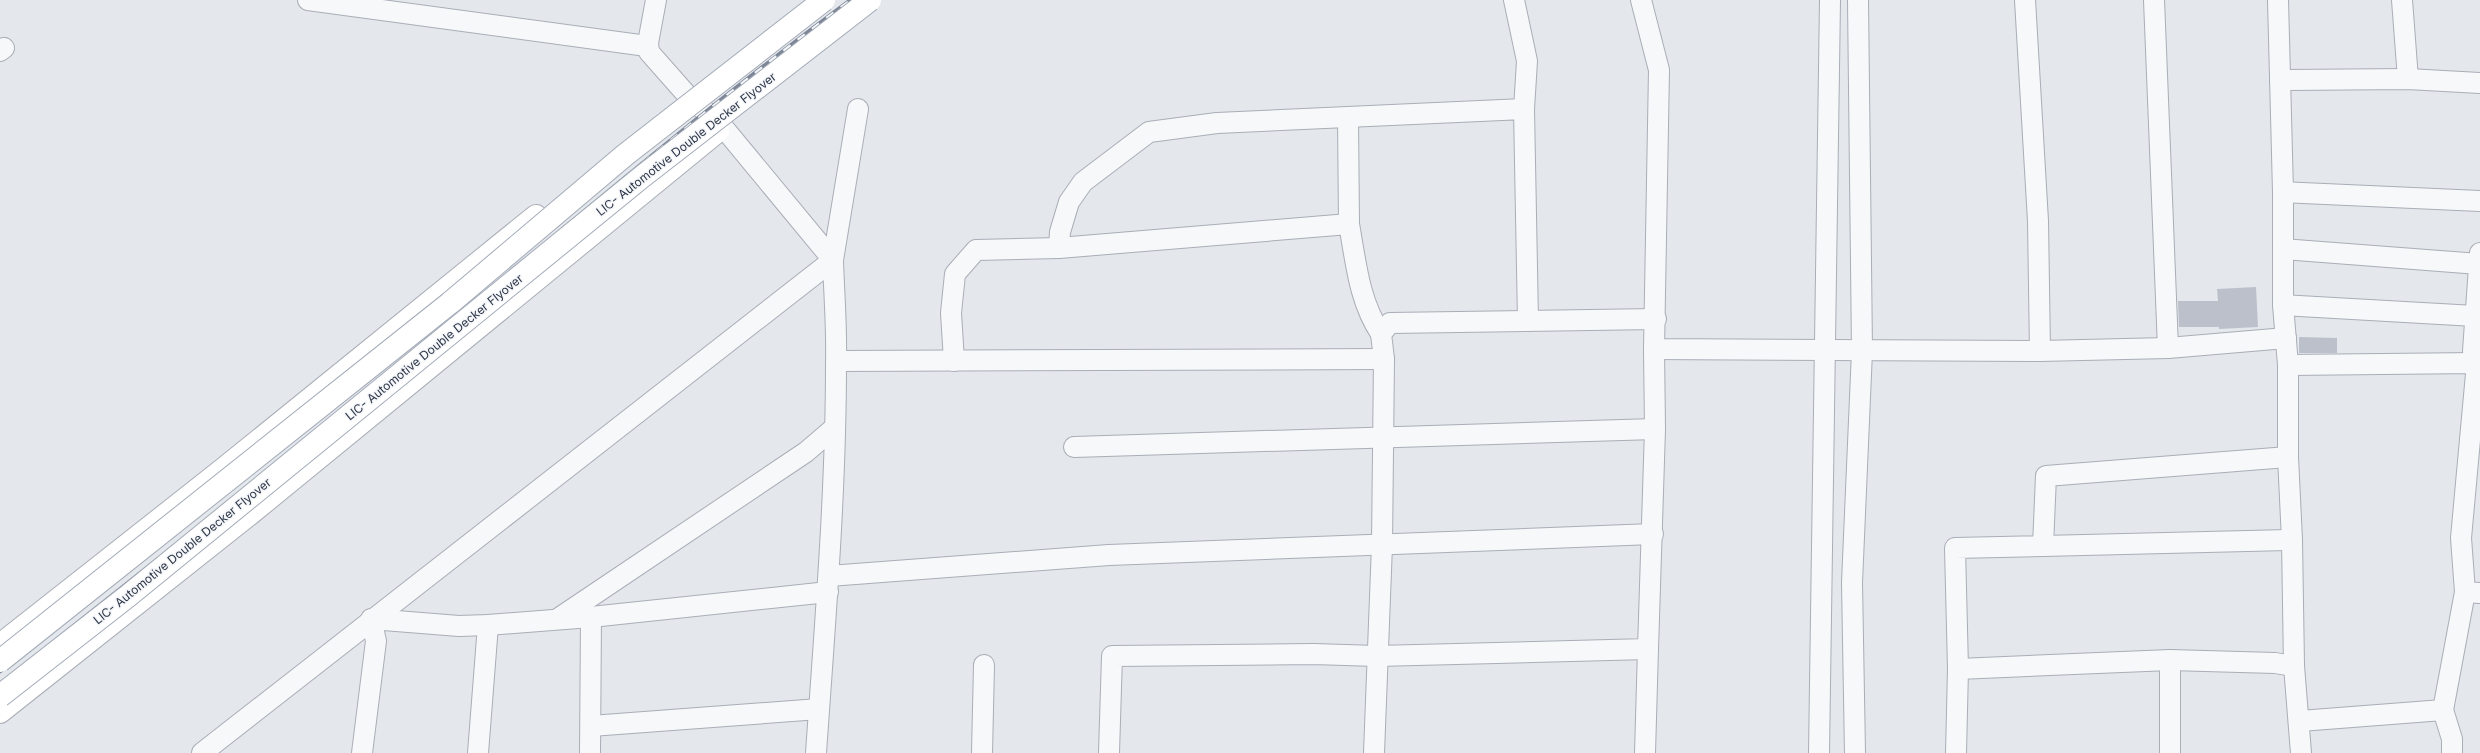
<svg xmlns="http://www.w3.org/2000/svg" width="2480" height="753" font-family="Inter,sans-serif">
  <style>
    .building { fill: #bbc0ca }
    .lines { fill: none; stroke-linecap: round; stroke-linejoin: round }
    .street-casing { stroke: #a9aeb7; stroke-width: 22 }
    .secondary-casing { stroke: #a9aeb7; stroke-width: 24 }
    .street { stroke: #f7f8fa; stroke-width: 20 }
    .secondary { stroke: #fff; stroke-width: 22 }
    .rail-casing { stroke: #7d8696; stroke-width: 4.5 }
    .rail { stroke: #f4f6f9; stroke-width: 3; stroke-dasharray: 9; stroke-linecap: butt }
    .primary-bridge-casing { stroke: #a3abb8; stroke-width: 24; stroke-linecap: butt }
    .primary-bridge { stroke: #fff; stroke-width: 22 }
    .labels { text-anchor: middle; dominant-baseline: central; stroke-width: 3; stroke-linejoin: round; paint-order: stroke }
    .street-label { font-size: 12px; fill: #2b3445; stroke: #f4f6f9 }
  </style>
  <rect width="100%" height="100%" fill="#e4e7ec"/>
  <g class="building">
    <path d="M2256 287 2258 327 2219 329V327H2179L2178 301H2218L2217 289Z"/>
    <path d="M2299 337 2337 338V353H2299Z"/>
  </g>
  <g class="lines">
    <defs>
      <g id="street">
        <path d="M308 0 647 46"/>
        <path d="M656 0 648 43 649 52 687 95 723 127 833 260"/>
        <path d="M1514 0 1527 61 1524 109"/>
        <path d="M1641 0 1659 70 1654 349 2040 351 2168 348 2286 338"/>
        <path d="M2025 0 2038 221 2040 351"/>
        <path d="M2154 0 2168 348"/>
        <path d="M2278 0 2283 192V305L2288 365V457L2292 540 2294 666 2301 753"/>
        <path d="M2402 0 2408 79"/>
        <path d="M0 51 4 48"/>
        <path d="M2280 80 2408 79 2480 83"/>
        <path d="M1348 118 1349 224"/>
        <path d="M2283 192 2480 201"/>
        <path d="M2283 249 2479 264"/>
        <path d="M2480 253 2473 351 2477 363H2480"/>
        <path d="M833 260 858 109"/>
        <path d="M2283 305 2475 316"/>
        <path d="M1381 334C1359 301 1356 263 1349 224L1059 248 1060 232 1069 202 1083 182 1149 132 1217 123 1524 109 1528 321"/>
        <path d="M837 361 1384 359"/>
        <path d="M954 361 951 313 955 274 976 250 1059 248"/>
        <path d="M2288 365 2477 363 2461 538 2465 592 2480 593"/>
        <path d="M1074 447 1655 429"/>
        <path d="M2043 546 2292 540"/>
        <path d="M829 576 1109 555 1653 534"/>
        <path d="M559 618 806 452 834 428"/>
        <path d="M2170 660 2275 663 2294 666"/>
        <path d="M1958 669 2170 660V753"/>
        <path d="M2443 710 2465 592"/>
        <path d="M2300 721 2443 710 2452 739V753"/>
        <path d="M591 726 819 709"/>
        <path d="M202 753 833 260C834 294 837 328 836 363 836 493 825 623 816 753"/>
        <path d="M362 753 376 641 371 619 459 626 488 625 591 617 828 592"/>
        <path d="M478 753 488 625"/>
        <path d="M590 753 591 617"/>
        <path d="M982 753 984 665"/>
        <path d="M1109 753 1112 656 1313 654 1377 656 1648 649 1655 429 1654 349"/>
        <path d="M1374 753 1382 545 1384 359 1381 334 1390 323 1656 319"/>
        <path d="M1645 753 1648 649"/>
        <path d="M1819 753 1830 0"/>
        <path d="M1855 753 1852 583 1862 351 1858 0"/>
        <path d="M1956 753 1958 669 1955 548 2043 546 2046 476 2288 457"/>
      </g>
      <g id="secondary">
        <path d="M0 645 221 471 536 216"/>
        <path d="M0 712 251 513 718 131"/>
      </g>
    </defs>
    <use href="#street" class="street-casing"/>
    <use href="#secondary" class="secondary-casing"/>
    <use href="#street" class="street"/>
    <use href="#secondary" class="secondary"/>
    <defs>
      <g id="rail">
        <path d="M0 671C124 571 250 473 373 372 525 247 674 118 832 0"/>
        <path d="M0 685C127 583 256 483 382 380 537 252 689 120 851 0"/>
      </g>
    </defs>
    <use href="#rail" class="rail-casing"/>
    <use href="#rail" class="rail"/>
    <defs>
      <g id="primary-bridge">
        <path d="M0 661 450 303 625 155 824 0"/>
        <path d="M0 696 128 596 643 176 870 0"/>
      </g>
    </defs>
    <use href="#primary-bridge" class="primary-bridge-casing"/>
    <use href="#primary-bridge" class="primary-bridge"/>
  </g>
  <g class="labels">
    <g class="street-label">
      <text transform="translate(686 144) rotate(-38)">LIC- Automotive Double Decker Flyover</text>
      <text transform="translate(434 347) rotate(-39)">LIC- Automotive Double Decker Flyover</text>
      <text transform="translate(182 551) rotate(-39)">LIC- Automotive Double Decker Flyover</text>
    </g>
  </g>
</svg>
